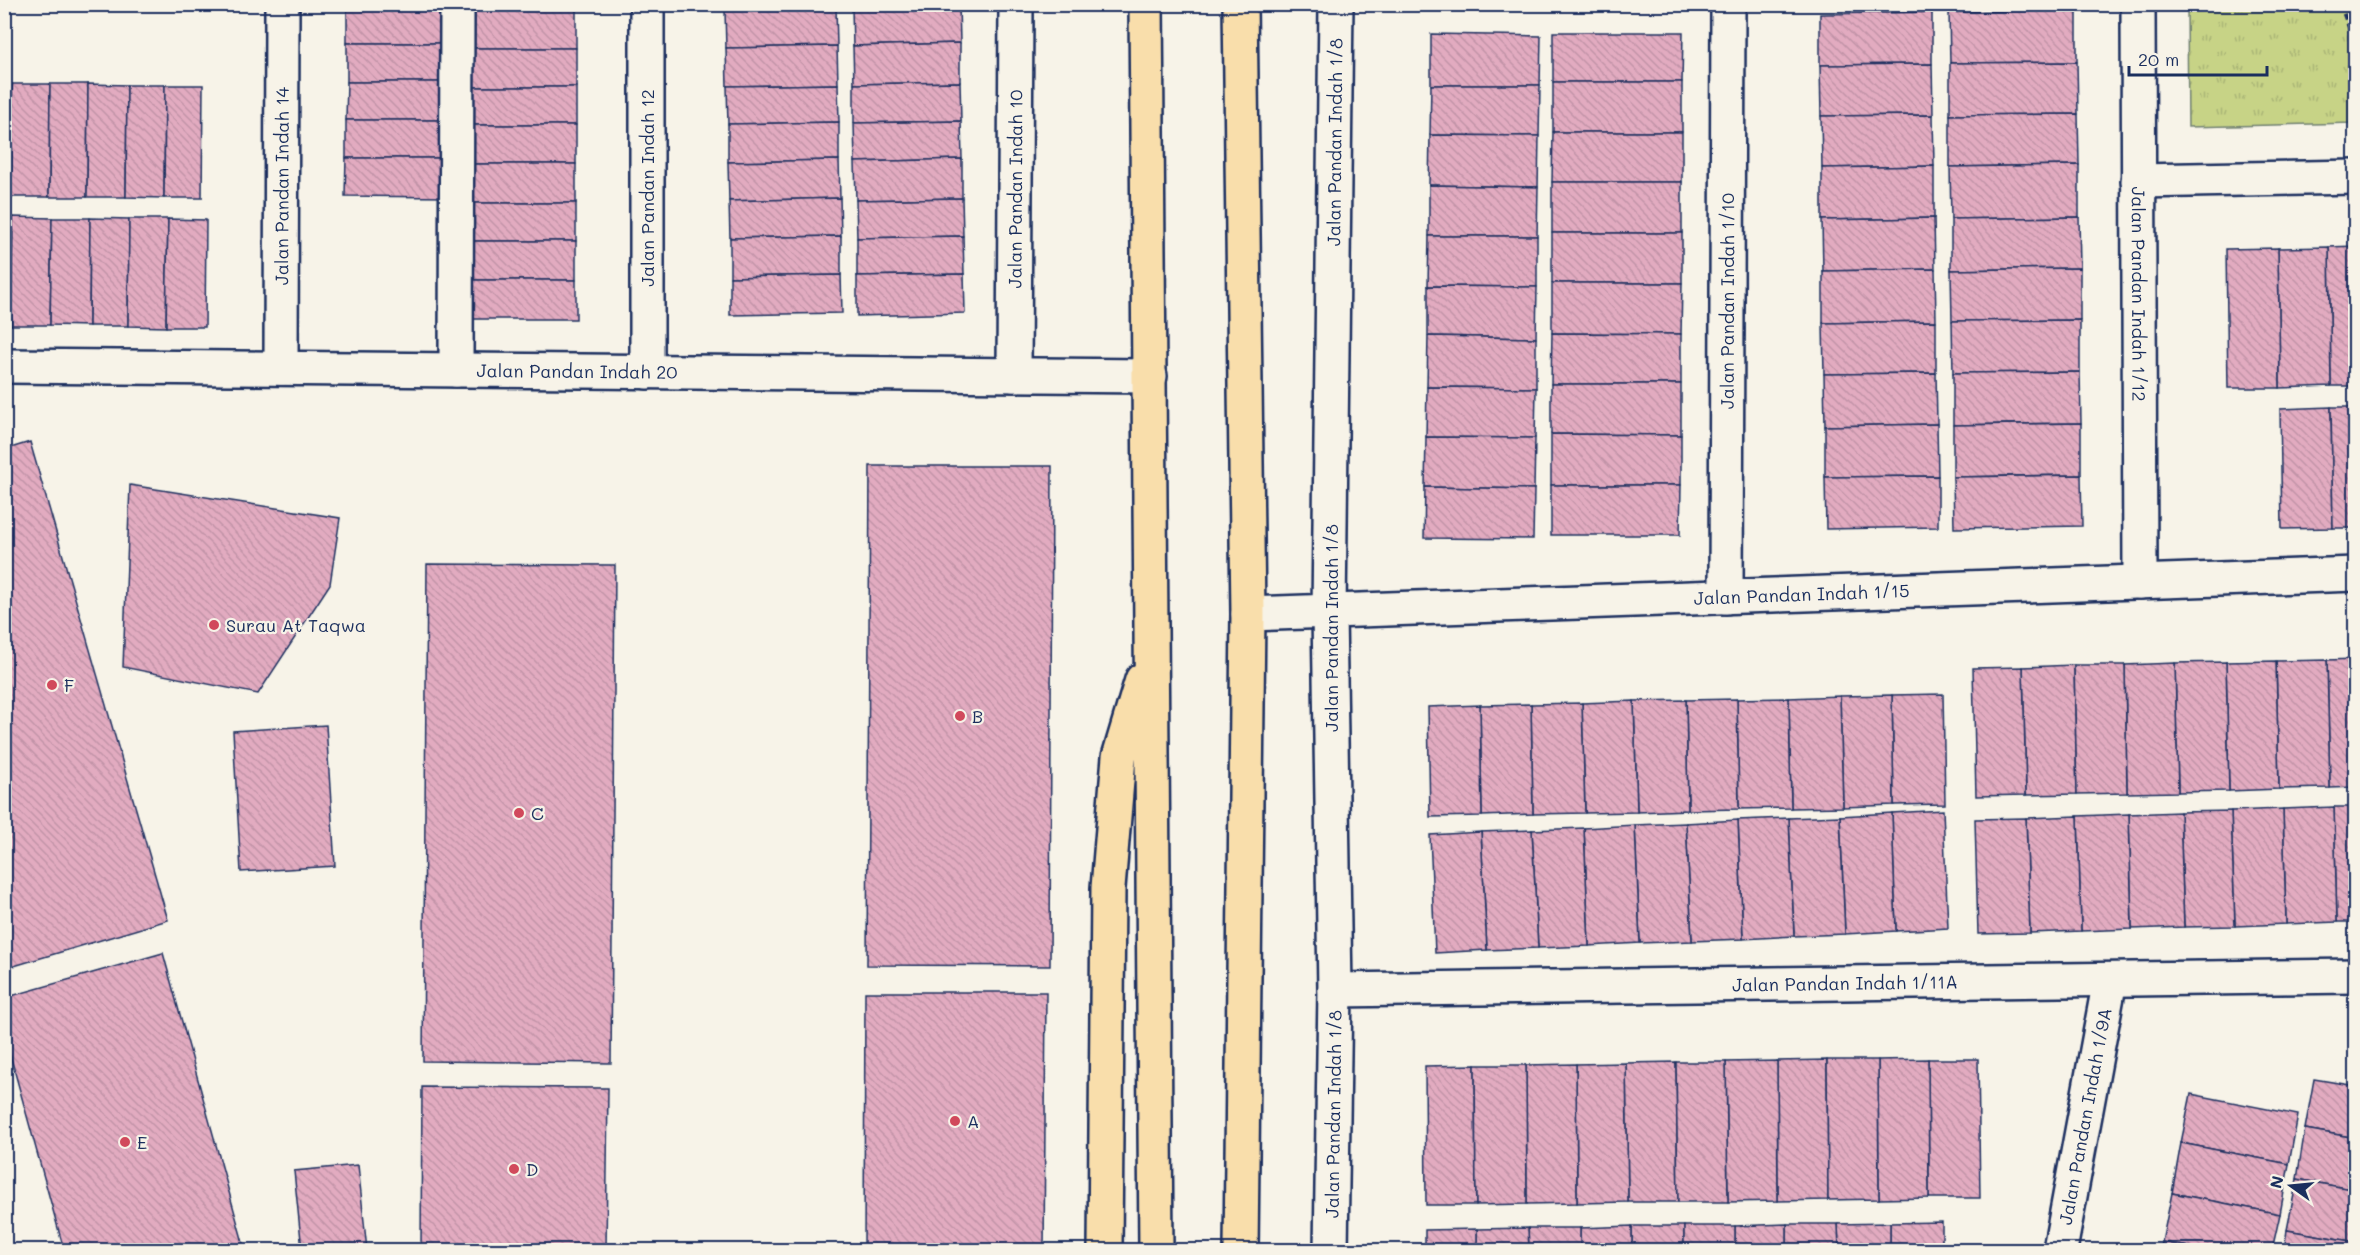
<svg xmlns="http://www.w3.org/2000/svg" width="2360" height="1255" font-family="Mali,sans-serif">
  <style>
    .park { fill: url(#park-tufts); stroke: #718172; stroke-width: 1.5 }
    .building { fill: url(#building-back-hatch); stroke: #1b2f5e; stroke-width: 1.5 }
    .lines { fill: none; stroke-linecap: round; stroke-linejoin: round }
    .minor-casing { stroke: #1b2f5e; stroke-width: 38 }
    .highway-casing { stroke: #1b2f5e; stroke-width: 38 }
    .path { stroke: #1b2f5e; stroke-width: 4; stroke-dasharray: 6 4.5; stroke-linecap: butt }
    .minor { stroke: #f7f3e8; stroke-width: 33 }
    .highway { stroke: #f9deab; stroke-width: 33 }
    .poi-dot { fill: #d1495b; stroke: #f7f3e8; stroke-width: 2 }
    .labels { text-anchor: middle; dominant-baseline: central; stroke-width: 4.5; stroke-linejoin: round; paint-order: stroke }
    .street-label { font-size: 18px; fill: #1b2f5e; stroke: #f7f3e8 }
    .poi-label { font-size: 18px; fill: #1b2f5e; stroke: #f7f3e8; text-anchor: start }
  </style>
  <defs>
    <pattern id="park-tufts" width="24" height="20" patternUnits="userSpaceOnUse" patternTransform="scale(1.5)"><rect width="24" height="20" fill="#c7d386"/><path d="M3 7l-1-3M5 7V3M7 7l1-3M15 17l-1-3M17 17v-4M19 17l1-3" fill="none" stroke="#aab576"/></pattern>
    <pattern id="building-back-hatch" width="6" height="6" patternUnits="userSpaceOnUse" patternTransform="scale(1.5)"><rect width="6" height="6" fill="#e2abc0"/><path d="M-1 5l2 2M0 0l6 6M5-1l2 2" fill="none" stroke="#c193a7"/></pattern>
  </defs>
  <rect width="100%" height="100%" fill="#f7f3e8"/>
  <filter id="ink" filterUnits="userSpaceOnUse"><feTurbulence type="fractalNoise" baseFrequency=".0167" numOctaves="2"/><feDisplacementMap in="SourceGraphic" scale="12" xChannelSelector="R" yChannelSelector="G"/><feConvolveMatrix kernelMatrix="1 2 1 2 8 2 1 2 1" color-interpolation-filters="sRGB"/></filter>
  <g filter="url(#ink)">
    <path class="park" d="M2187 5H2355V123L2188 127Z"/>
    <g class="building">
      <path d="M347 4H448V5Z"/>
      <rect x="471" y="4" width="105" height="5"/>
      <path d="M725 4H836V8L725 10Z"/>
      <path d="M852 4H959V5L852 8Z"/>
      <rect x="347" y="5" width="101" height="38"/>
      <path d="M959 5 960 43 853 46 852 8Z"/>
      <path d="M836 8 837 46 726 48 725 10Z"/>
      <rect x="471" y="9" width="105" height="39"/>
      <path d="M2077 10V62L1950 63 1949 12Z"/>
      <path d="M1932 12V64L1820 65V14Z"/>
      <path d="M1553 32H1683L1682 82H1553Z"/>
      <path d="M1431 34 1541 36 1540 85H1431Z"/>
      <rect x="347" y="43" width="101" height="39"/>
      <path d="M960 43V82L854 84 853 46Z"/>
      <path d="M837 46 838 84 727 86 726 48Z"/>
      <rect x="471" y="48" width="105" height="39"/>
      <path d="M2077 62 2078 114 1950 115V63Z"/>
      <path d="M1932 64 1933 115 1821 116 1820 65Z"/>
      <path d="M347 82H448V120H346Z"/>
      <path d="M960 82 961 121 854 123V84Z"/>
      <rect x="1553" y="82" width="129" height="50"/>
      <path d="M4 84H12L11 197H4Z"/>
      <path d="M12 84H50L49 197H11Z"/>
      <path d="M50 84H88L87 197H49Z"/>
      <path d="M88 84 127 85 126 197H87Z"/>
      <path d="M838 84 839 122 728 124 727 86Z"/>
      <path d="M127 85H165L164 198 126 197Z"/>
      <path d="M165 85H203L202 198H164Z"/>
      <path d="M1431 85H1540L1539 136 1430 135Z"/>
      <rect x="471" y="87" width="105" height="38"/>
      <path d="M2078 114 2079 165 1950 167V115Z"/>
      <path d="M1933 115 1934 166 1822 168 1821 116Z"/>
      <rect x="346" y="120" width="102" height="38"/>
      <path d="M961 121 962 159 855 162 854 123Z"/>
      <path d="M839 122V160L728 162V124Z"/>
      <rect x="471" y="125" width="105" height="39"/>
      <path d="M1553 132H1682V182H1552Z"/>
      <path d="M1430 135 1539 136 1538 187 1429 185Z"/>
      <path d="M346 158H448V197L345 196Z"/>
      <path d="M962 159V198L856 200 855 162Z"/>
      <path d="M839 160 840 198 729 201 728 162Z"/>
      <path d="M471 164H576V203H470Z"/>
      <path d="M2079 165V217L1951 219 1950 167Z"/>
      <path d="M1934 166V218L1822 220V168Z"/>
      <rect x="1552" y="182" width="130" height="51"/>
      <path d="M1429 185 1538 187 1537 236H1429Z"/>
      <path d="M840 198 841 236 730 238 729 201Z"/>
      <path d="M962 198 963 236 857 238 856 200Z"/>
      <rect x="470" y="203" width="106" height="38"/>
      <path d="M4 217H13L11 325H4Z"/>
      <path d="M13 217 52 218 50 325H11Z"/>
      <path d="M2079 217 2080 268 1951 270V219Z"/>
      <path d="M52 218H90L89 326 50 325Z"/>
      <path d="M90 218 129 219 128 326H89Z"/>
      <path d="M1934 218 1935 269 1823 271 1822 220Z"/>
      <path d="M129 219H168L166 327 128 326Z"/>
      <path d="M168 219 206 220 205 327H166Z"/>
      <rect x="1552" y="233" width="130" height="50"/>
      <path d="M841 236V275L730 277V238Z"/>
      <path d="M963 236 964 274 857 276V238Z"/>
      <path d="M1429 236H1537V287L1428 286Z"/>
      <rect x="470" y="241" width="106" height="39"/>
      <path d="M2356 246V386H2331L2329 247Z"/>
      <path d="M2329 247 2331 386 2280 388 2278 248Z"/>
      <path d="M2278 248 2280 388H2228L2226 249Z"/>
      <path d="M2080 268V320L1952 321 1951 270Z"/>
      <path d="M1935 269 1936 321 1823 323V271Z"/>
      <path d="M964 274 965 313 857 316V276Z"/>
      <path d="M841 275 842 313 730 315V277Z"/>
      <rect x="470" y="280" width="106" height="39"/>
      <path d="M1552 283H1682L1681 334 1552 333Z"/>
      <path d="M1428 286 1537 287 1536 338 1428 336Z"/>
      <path d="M2080 320V372L1953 373 1952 321Z"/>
      <path d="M1936 321V373L1824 374 1823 323Z"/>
      <path d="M1552 333 1681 334V384H1551Z"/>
      <path d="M1428 336 1536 338V388L1427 387Z"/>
      <path d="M2080 372 2081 423 1953 425V373Z"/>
      <path d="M1936 373 1937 424 1825 426 1824 374Z"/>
      <path d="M1551 384H1681V435L1551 434Z"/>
      <path d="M1427 387 1536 388 1535 438 1426 437Z"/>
      <path d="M2331 407 2333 528 2282 529 2280 409Z"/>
      <path d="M2331 407H2356V528H2333Z"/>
      <path d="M2081 423V475L1953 477V425Z"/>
      <path d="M1937 424 1938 476 1825 477V426Z"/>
      <path d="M1551 434 1681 435V485H1551Z"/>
      <path d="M1426 437 1535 438 1534 489 1425 487Z"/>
      <path d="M30 442 168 920 4 969V450Z"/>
      <path d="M870 466H1052L1050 966 867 965Z"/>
      <path d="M2081 475 2082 526 1954 528 1953 477Z"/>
      <path d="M1938 476V527L1826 529 1825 477Z"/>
      <path d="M130 485 340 518 330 584 258 694 123 667Z"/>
      <path d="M1551 485H1681L1680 535H1551Z"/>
      <path d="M1425 487 1534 489 1533 539 1424 538Z"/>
      <path d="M427 564 615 565 611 1063 423 1061Z"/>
      <path d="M2356 659V787L2330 788 2327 660Z"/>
      <path d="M2327 660 2330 788 2279 789 2276 661Z"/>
      <path d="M2276 661 2279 789 2229 791 2226 662Z"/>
      <path d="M2226 662 2229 791 2178 792 2175 663Z"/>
      <path d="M2175 663 2178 792 2127 793 2125 665Z"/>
      <path d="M2074 665 2077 794 2026 795 2023 667Z"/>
      <path d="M2074 665H2125L2127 793 2077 794Z"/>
      <path d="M2023 667 2026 795 1976 796 1973 668Z"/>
      <path d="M1943 694 1945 804 1894 805 1892 695Z"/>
      <path d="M1892 695 1894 805 1843 807 1840 696Z"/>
      <path d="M1840 696 1843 807 1791 808 1789 698Z"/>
      <path d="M1789 698 1791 808 1739 809 1737 699Z"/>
      <path d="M1737 699 1739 809 1688 810 1686 700Z"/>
      <path d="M1686 700 1688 810 1637 812 1634 701Z"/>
      <path d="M1634 701 1637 812 1585 813 1582 703Z"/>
      <path d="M1582 703 1585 813 1533 814 1531 704Z"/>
      <path d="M1531 704 1533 814 1482 816 1480 705Z"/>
      <path d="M1480 705 1482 816 1430 817 1428 707Z"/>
      <path d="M326 725 335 866 241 872 233 731Z"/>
      <path d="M2334 807H2356V922H2337Z"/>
      <path d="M2334 807 2337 922 2286 924 2283 809Z"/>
      <path d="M2283 809 2286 924 2235 926 2231 811Z"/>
      <path d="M1943 810 1948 928 1896 931 1892 813Z"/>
      <path d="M2231 811 2235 926 2184 927 2180 812Z"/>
      <path d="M2180 812 2184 927 2132 929 2129 814Z"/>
      <path d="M1892 813 1896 931 1845 934 1840 816Z"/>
      <path d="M2129 814 2132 929 2081 931 2078 816Z"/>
      <path d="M1840 816 1845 934 1794 936 1789 818Z"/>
      <path d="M2078 816 2081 931 2030 933 2026 818Z"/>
      <path d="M1789 818 1794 936 1743 939 1738 820Z"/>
      <path d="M2026 818 2030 933 1978 934 1975 819Z"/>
      <path d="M1738 820 1743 939 1692 941 1686 823Z"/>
      <path d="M1686 823 1692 941 1640 943 1635 825Z"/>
      <path d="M1635 825 1640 943 1589 946 1584 828Z"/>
      <path d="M1584 828 1589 946 1538 948 1532 830Z"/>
      <path d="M1532 830 1538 948 1487 950 1481 832Z"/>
      <path d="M1481 832 1487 950 1435 953 1430 835Z"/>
      <path d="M163 953 245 1250H64L4 1033V998Z"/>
      <path d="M865 992H1046L1044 1250H864Z"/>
      <path d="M1928 1059H1978L1980 1198H1929Z"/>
      <path d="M1928 1059 1929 1198 1879 1199 1878 1060Z"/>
      <path d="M1827 1060 1828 1200 1778 1201 1777 1061Z"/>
      <path d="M1827 1060H1878L1879 1199 1828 1200Z"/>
      <path d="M1777 1061 1778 1201 1728 1202 1726 1062Z"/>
      <path d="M1676 1062 1678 1202H1628L1626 1063Z"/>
      <path d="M1676 1062H1726L1728 1202H1678Z"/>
      <path d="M1626 1063 1628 1202 1577 1203 1576 1064Z"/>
      <path d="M1576 1064 1577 1203 1527 1204 1526 1065Z"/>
      <path d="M1475 1065 1476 1205H1426L1425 1066Z"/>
      <path d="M1475 1065H1526L1527 1204 1476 1205Z"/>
      <path d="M2314 1079 2356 1086V1138L2305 1129Z"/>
      <path d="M422 1087 608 1088 606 1250H421Z"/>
      <path d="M2191 1094 2298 1115 2289 1164 2181 1143Z"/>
      <path d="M2305 1129 2356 1138V1190L2297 1179Z"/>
      <path d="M2181 1143 2289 1164 2280 1214 2172 1193Z"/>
      <path d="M358 1165 367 1250H302L294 1171Z"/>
      <path d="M2297 1179 2356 1190V1242L2287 1230Z"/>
      <path d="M2172 1193 2280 1214 2272 1250H2205L2162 1242Z"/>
      <path d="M1942 1222V1250H1890V1223Z"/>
      <path d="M1890 1223V1250H1839L1838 1224Z"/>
      <path d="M1787 1224H1838L1839 1250H1787Z"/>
      <path d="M1787 1224V1250H1735V1226Z"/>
      <rect x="1632" y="1226" width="52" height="24"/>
      <path d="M1632 1226V1250H1580V1228Z"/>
      <rect x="1684" y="1226" width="51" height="24"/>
      <path d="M1528 1228H1580V1250H1529Z"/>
      <path d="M1528 1228 1529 1250H1477V1229Z"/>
      <path d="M1477 1229V1250H1425V1230Z"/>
      <path d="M2287 1230 2356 1242V1250H2284Z"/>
      <path d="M2162 1242 2205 1250H2160Z"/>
    </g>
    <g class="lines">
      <defs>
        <g id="minor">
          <path d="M647 4V372"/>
          <path id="s1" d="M2138 4 2140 582"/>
          <path d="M2138 181 2356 177"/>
          <path id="s2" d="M4 366 1150 376"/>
          <path id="s3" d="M281 368 282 4"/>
          <path d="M456 370 457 4"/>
          <path id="s4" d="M1014 375 1016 4"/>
          <path id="s5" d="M1726 597 1728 4"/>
          <path id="s6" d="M1248 614 2356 574"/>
          <path id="s7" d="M1335 990 2356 976"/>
          <path id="s8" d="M1331 1250 1335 990 1329 613 1336 4"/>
          <path id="s9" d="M2060 1250 2110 980"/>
        </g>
        <g id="highway">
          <path d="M1146 4 1156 1250"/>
          <path d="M1240 4 1248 614 1241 1250"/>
          <path d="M1105 1250 1108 888 1119 757 1142 680"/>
        </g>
      </defs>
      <use href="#minor" class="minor-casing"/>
      <use href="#highway" class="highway-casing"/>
      <path class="path" d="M2340 4 2356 46"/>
      <use href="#minor" class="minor"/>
      <use href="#highway" class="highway"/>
    </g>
  </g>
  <g class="poi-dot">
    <circle cx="214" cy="625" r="6"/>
    <circle cx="52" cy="685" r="6"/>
    <circle cx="960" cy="716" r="6"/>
    <circle cx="519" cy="813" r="6"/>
    <circle cx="955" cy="1121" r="6"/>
    <circle cx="125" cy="1142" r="6"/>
    <circle cx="514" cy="1169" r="6"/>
  </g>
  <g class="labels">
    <g class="street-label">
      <text stroke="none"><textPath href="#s8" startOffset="1108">Jalan Pandan Indah 1/8</textPath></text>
      <text stroke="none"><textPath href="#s3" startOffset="182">Jalan Pandan Indah 14</textPath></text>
      <text transform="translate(647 188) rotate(-90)">Jalan Pandan Indah 12</text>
      <text stroke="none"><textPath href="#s4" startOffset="186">Jalan Pandan Indah 10</textPath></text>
      <text stroke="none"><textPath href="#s1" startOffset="290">Jalan Pandan Indah 1/12</textPath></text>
      <text stroke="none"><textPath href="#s5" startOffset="296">Jalan Pandan Indah 1/10</textPath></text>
      <text stroke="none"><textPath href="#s2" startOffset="573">Jalan Pandan Indah 20</textPath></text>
      <text stroke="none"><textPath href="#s6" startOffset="554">Jalan Pandan Indah 1/15</textPath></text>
      <text transform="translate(1331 628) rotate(-90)">Jalan Pandan Indah 1/8</text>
      <text stroke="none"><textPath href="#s7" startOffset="510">Jalan Pandan Indah 1/11A</textPath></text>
      <text stroke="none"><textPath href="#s8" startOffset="136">Jalan Pandan Indah 1/8</textPath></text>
      <text stroke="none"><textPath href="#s9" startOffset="136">Jalan Pandan Indah 1/9A</textPath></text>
    </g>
    <g class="poi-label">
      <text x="226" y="625">Surau At Taqwa</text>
      <text x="64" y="685">F</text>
      <text x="972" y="716">B</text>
      <text x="531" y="813">C</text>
      <text x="967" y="1121">A</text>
      <text x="137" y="1142">E</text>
      <text x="526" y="1169">D</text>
    </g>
  </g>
  <rect width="2360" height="1255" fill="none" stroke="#f7f3e8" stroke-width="24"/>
  <rect x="12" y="12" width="2336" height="1231" fill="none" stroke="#1b2f5e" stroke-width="2" filter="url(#ink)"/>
  <g transform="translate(2291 1186) rotate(285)" stroke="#f7f3e8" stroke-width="4.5" paint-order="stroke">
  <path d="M0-4.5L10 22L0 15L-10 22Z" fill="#1b2f5e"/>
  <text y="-9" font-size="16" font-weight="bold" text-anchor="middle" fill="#1b2f5e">N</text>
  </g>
  <path d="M2129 66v9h138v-9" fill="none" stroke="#1b2f5e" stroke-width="3"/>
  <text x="2138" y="66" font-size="18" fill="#1b2f5e" stroke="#f7f3e8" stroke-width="4.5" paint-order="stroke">20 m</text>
</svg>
